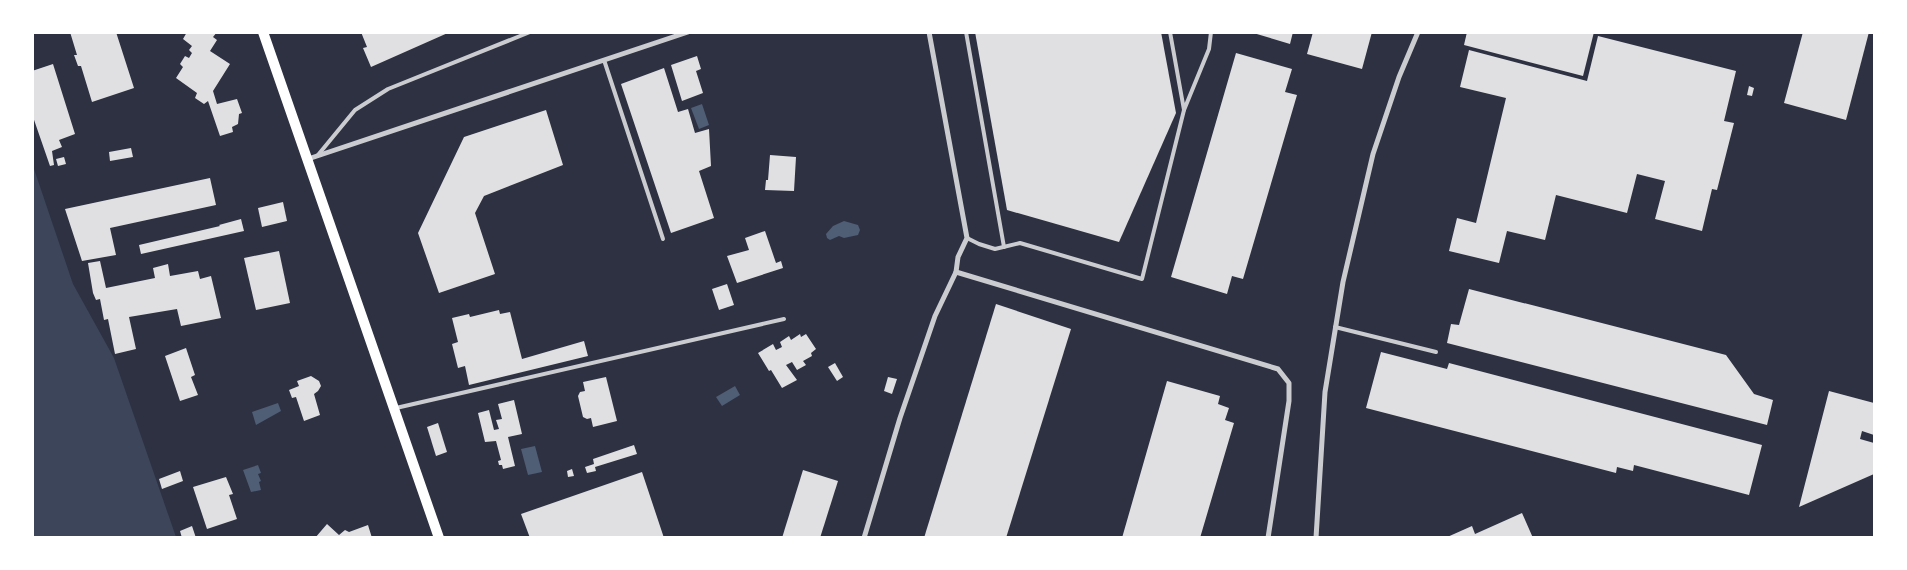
<svg xmlns="http://www.w3.org/2000/svg" width="1907" height="570" font-family="Raleway,sans-serif">
  <style>
    .green { fill: #3c4559 }
    .water { fill: #4f5d75 }
    .building { fill: #e0e0e3 }
    .lines { fill: none; stroke-linecap: round; stroke-linejoin: round }
    .service { stroke: #caccd0; stroke-width: 4 }
    .minor { stroke: #caccd0; stroke-width: 5 }
    .secondary { stroke: #fff; stroke-width: 10 }
  </style>
  <rect width="100%" height="100%" fill="#2d3142"/>
  <path class="green" d="M33 166 73 284 114 358 176 537H33Z"/>
  <g class="water">
    <path d="M702 104 709 125 699 129 691 108Z"/>
    <path d="M844 221 858 225 860 230 858 235 844 238 839 236 830 240 827 238 826 234 833 226Z"/>
    <path d="M735 386 740 395 722 406 716 397Z"/>
    <path d="M278 403 281 411 256 425 252 412Z"/>
    <path d="M535 446 542 472 528 475 521 449Z"/>
    <path d="M258 465 261 473 258 474 261 481 259 482 261 490 251 492 243 470Z"/>
  </g>
  <g class="building">
    <path d="M70 32H116L134 88 92 102 81 66H78L74 55H77Z"/>
    <path d="M187 32H217L213 37 217 40 210 51 230 64 213 91 217 104 237 99 242 113 239 114 238 124 232 127 233 132 220 136 208 101 204 104 195 98 197 93 176 78 183 67 180 64 185 56 189 58 192 53 189 50 192 46 183 39Z"/>
    <path d="M361 32H450L371 67 363 48 367 47Z"/>
    <path d="M975 32H1161L1176 113 1119 242 1007 210Z"/>
    <path d="M1250 32H1293L1290 44Z"/>
    <path d="M1313 32H1372L1362 69 1307 54Z"/>
    <path d="M1467 32H1594L1583 76 1464 45Z"/>
    <path d="M1803 32H1869L1846 120 1784 103Z"/>
    <path d="M1598 36 1736 71 1724 121 1734 123 1717 190 1712 189 1702 231 1655 219 1665 181 1637 174 1627 213 1556 195 1545 240 1507 231 1499 263 1449 251 1457 218 1476 223 1506 98 1460 87 1469 50 1587 81Z"/>
    <path d="M1236 53 1292 69 1285 92 1297 95 1243 279 1232 276 1227 294 1171 277Z"/>
    <path d="M697 56 701 69 696 71 703 93 682 101 671 65Z"/>
    <path d="M53 64 75 134 59 140 62 147 52 151 54 165 50 166 32 114V71Z"/>
    <path d="M664 68 678 112 688 109 695 133 709 129 711 166 699 171 714 218 671 233 621 84Z"/>
    <path d="M1749 86 1754 88 1752 96 1747 95Z"/>
    <path d="M546 110 563 165 484 196 475 213 495 274 439 293 418 233 464 137Z"/>
    <path d="M131 148 133 157 110 161 109 152Z"/>
    <path d="M770 155 796 157 794 191 765 190 766 180H768Z"/>
    <path d="M64 157 66 164 58 166 56 159Z"/>
    <path d="M210 178 216 205 110 228 116 255 82 261 65 209Z"/>
    <path d="M283 202 287 221 262 227 258 208Z"/>
    <path d="M241 219 244 231 141 254 139 245 220 226 219 225Z"/>
    <path d="M765 231 776 263 781 261 783 268 737 283 727 256 749 250 745 238Z"/>
    <path d="M279 251 290 303 256 310 244 258Z"/>
    <path d="M100 261 106 288 155 278 153 268 168 264 170 276 198 271 200 279 211 276 221 318 181 326 177 309 129 317 136 349 115 354 108 319 104 320 100 299 96 300 93 293 88 263Z"/>
    <path d="M727 284 734 305 719 310 712 289Z"/>
    <path d="M1469 289 1726 355 1754 394 1773 400 1767 425 1447 343 1451 324 1459 325Z"/>
    <path d="M996 304 1071 329 1006 538H924Z"/>
    <path d="M499 310 500 314 510 312 522 359 584 341 588 356 469 385 465 366 458 368 452 344 458 342 452 318 469 314 470 317Z"/>
    <path d="M800 334 801 337 806 334 816 349 811 353 812 356 803 361 806 365 797 370 792 362 786 365 797 380 782 388 771 370 769 371 758 353 773 344 776 350 782 347 780 342 789 336 791 340Z"/>
    <path d="M186 348 195 375 191 377 198 395 180 401 165 356Z"/>
    <path d="M1381 352 1447 369 1449 363 1762 445 1749 495 1634 465 1633 471 1617 467 1616 473 1366 408Z"/>
    <path d="M835 363 843 377 837 381 828 367Z"/>
    <path d="M311 376 319 381 321 386 318 391 314 394 320 415 304 421 296 397 292 398 289 390 299 386 297 381Z"/>
    <path d="M606 377 617 421 593 427 591 418 587 419 583 417 578 396 580 392 585 391 583 382Z"/>
    <path d="M888 377 897 379 892 394 884 391Z"/>
    <path d="M1167 381 1220 396 1218 404 1229 408 1225 420 1234 423 1200 538H1122Z"/>
    <path d="M1829 391 1874 403V435L1862 431 1860 439 1874 443V474L1799 507Z"/>
    <path d="M514 400 522 434 508 437 515 466 503 469 502 465H499L498 461 501 460 496 441 485 442 478 413 489 410 494 430 499 429 496 420 502 419 498 404Z"/>
    <path d="M438 423 447 452 436 456 427 427Z"/>
    <path d="M634 445 637 454 595 467 596 471 587 473 585 467 594 464 593 459Z"/>
    <path d="M572 469 574 476 568 477 567 471Z"/>
    <path d="M803 470 838 481 820 538H782Z"/>
    <path d="M180 471 183 481 162 489 159 479Z"/>
    <path d="M642 472 664 538H530L521 514Z"/>
    <path d="M226 477 233 494 229 495 237 519 207 529 193 487Z"/>
    <path d="M1522 513 1533 538H1445L1472 526 1475 534Z"/>
    <path d="M327 524 339 535 345 530 349 532 368 525 372 538H315Z"/>
    <path d="M192 526 196 538H182L180 531Z"/>
  </g>
  <g class="lines">
    <g class="service">
      <path d="M966 32 1004 247"/>
      <path d="M1170 32 1184 110 1209 49 1211 32"/>
      <path d="M604 60 663 239"/>
      <path d="M318 155 355 110 388 89 530 32"/>
      <path d="M967 238 979 244 995 249 1020 243 1142 279 1184 110"/>
      <path d="M1335 327 1436 352"/>
      <path d="M396 408 784 319"/>
    </g>
    <g class="minor">
      <path d="M308 159 688 32"/>
      <path d="M956 272 1278 369 1289 383V401L1268 538"/>
      <path d="M864 538 900 418 935 316 956 272 958 257 967 238 929 32"/>
      <path d="M1316 538 1325 392 1343 282 1373 154 1399 77 1418 32"/>
    </g>
    <path class="secondary" d="M263 32 439 538"/>
  </g>
  <rect width="1907" height="570" fill="none" stroke="#ffffff" stroke-width="68"/>
</svg>
